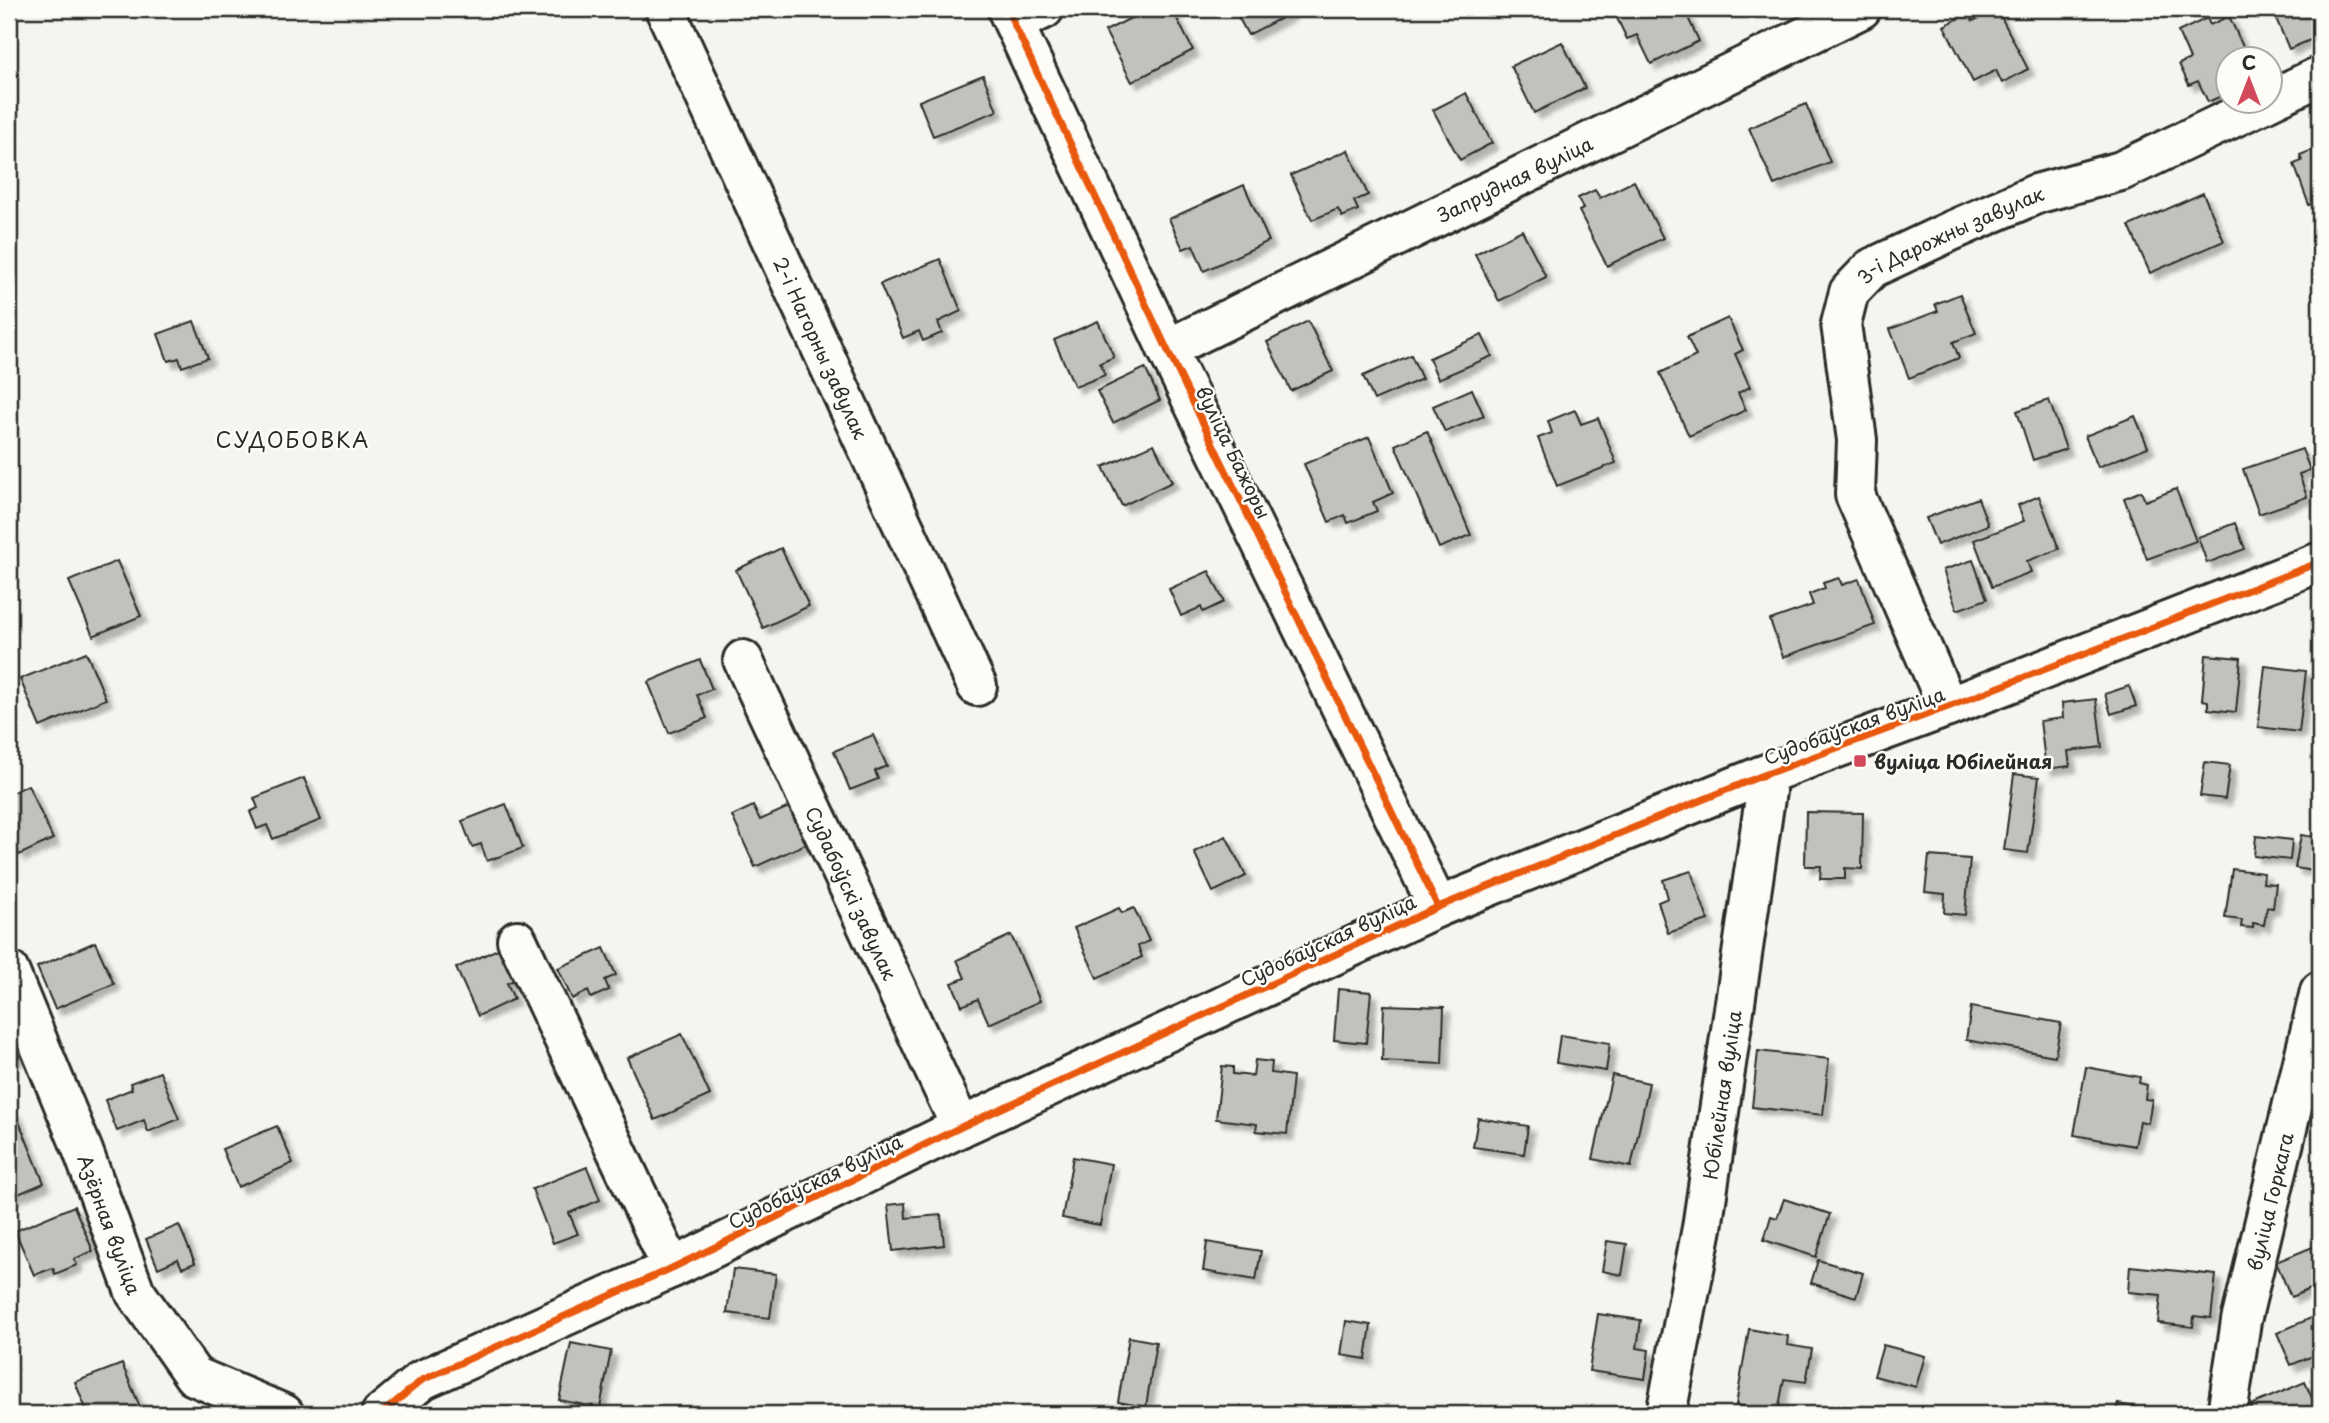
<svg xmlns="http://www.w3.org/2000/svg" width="2329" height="1423" font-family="'Playpen Sans',sans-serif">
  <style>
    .building { fill: #c2c1be; stroke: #2b2b2b; stroke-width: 2; filter: url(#shadow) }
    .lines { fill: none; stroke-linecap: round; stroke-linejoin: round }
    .minor-casing { stroke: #2b2b2b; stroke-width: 44 }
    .minor { stroke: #fdfcf7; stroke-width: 38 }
    .cycleway-casing { stroke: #fdfcf7; stroke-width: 11 }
    .cycleway { stroke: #e8590c; stroke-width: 7 }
    .poi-dot { fill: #d1495b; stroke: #fdfcf7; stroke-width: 2.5 }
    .labels { text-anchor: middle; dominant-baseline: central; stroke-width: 5; stroke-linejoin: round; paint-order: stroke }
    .street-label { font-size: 19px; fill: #2b2b2b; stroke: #fdfcf7 }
    .poi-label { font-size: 19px; font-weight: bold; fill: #2b2b2b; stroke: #fdfcf7; text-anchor: start }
    .neighbourhood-label { font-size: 21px; letter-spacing: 2px; fill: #2b2b2b; stroke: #fdfcf7 }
  </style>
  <defs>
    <filter id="shadow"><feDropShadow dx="6" dy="6" stdDeviation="2" flood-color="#0004"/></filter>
  </defs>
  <rect width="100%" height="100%" fill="#f5f4ef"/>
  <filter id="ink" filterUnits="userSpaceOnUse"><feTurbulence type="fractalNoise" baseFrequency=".0143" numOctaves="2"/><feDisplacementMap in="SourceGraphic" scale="14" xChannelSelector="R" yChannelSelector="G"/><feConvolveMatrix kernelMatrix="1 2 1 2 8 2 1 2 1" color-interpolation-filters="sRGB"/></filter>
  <g filter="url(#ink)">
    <g class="building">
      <path d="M1149 9H1172L1193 50 1132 82 1105 31Z"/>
      <path d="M1234 9H1289L1291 13 1248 35Z"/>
      <path d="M1627 9H1684L1699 41 1651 64 1637 35 1627 39 1615 14Z"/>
      <path d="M1997 9 2028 69 2002 83 1996 70 1973 82 1944 26 1968 13 1973 21Z"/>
      <path d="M2272 9H2320V36L2289 49Z"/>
      <path d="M2229 16 2249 60H2228V93L2208 102 2198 81 2189 85 2179 64 2190 59 2178 32 2207 18 2210 25Z"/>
      <path d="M1562 42 1585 88 1534 113 1511 66Z"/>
      <path d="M983 75 997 111 933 136 919 101Z"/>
      <path d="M1466 93 1492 143 1460 160 1433 110Z"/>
      <path d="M1806 104 1830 162 1774 185 1749 128Z"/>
      <path d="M2320 147V201L2309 205 2294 164 2302 161 2300 155Z"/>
      <path d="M1348 150 1368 195 1354 201 1358 210 1342 217 1338 209 1312 220 1291 175Z"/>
      <path d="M1634 181 1663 238 1607 266 1579 211 1583 209 1578 198 1595 190 1600 198Z"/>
      <path d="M1244 185 1269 241 1204 271 1193 245 1183 249 1169 219Z"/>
      <path d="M2203 193 2224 241 2150 273 2129 226Z"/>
      <path d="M1522 230 1546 277 1499 301 1475 254Z"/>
      <path d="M940 259 961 311 938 322 942 333 923 341 919 331 903 338 880 284Z"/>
      <path d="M1960 294 1976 333 1953 342 1959 358 1909 378 1890 329 1938 311 1935 304Z"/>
      <path d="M1728 318 1743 350 1735 354 1750 387 1738 393 1746 410 1689 436 1660 373 1696 356 1687 337Z"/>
      <path d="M194 321 208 358 182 367 179 358 168 361 158 334Z"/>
      <path d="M1098 321 1114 357 1100 363 1105 375 1075 387 1054 340Z"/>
      <path d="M1308 321 1333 371 1291 391 1267 342Z"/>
      <path d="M1482 335 1492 356 1438 379 1429 358Z"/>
      <path d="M1411 355 1422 379 1374 400 1363 376Z"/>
      <path d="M1145 368 1160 400 1113 423 1097 391Z"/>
      <path d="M1472 389 1484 416 1445 432 1433 406Z"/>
      <path d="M2049 400 2066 449 2033 460 2017 411Z"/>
      <path d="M1575 410 1581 424 1598 418 1616 463 1557 486 1538 438 1552 433 1548 421Z"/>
      <path d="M2135 416 2148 447 2098 467 2085 436Z"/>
      <path d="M1427 431 1471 535 1439 548 1395 445Z"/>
      <path d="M1369 437 1393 493 1373 502 1377 511 1348 523 1345 515 1329 522 1304 464Z"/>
      <path d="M1154 444 1172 482 1122 506 1103 467Z"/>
      <path d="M2302 449 2310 470 2299 474 2307 497 2259 514 2243 469Z"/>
      <path d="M2176 489 2196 541 2147 559 2124 498 2141 491 2145 501Z"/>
      <path d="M2039 496 2059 549 2027 561 2031 572 1992 587 1974 540 2024 521 2018 505Z"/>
      <path d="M1978 498 1988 525 1937 545 1926 518Z"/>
      <path d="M2235 523 2245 549 2207 563 2198 537Z"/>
      <path d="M781 548 809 606 763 628 736 570Z"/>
      <path d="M1973 560 1987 599 1957 610 1943 570Z"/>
      <path d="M117 561 141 616 93 636 69 581Z"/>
      <path d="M1209 571 1224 602 1203 612 1201 607 1181 616 1169 589Z"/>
      <path d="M1839 578 1842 585 1859 579 1875 625 1783 657 1770 620 1813 605 1809 594 1825 588 1823 583Z"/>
      <path d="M86 652 106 699 40 727 20 679Z"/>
      <path d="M2206 655 2241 658 2236 712 2208 709V701L2202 700Z"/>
      <path d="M700 660 712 689 697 695 707 718 669 733 648 682Z"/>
      <path d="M2265 666 2306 671 2299 732 2258 727Z"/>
      <path d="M2129 686 2136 706 2111 714 2105 694Z"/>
      <path d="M2096 699 2102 747 2068 751 2070 766 2046 769 2040 721 2063 718 2062 703Z"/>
      <path d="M873 735 887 766 875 771 878 779 850 790 834 751Z"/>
      <path d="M2205 762 2230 765 2225 799 2200 796Z"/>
      <path d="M2014 774 2039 777 2028 853 2004 850Z"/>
      <path d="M304 778 321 820 273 839 267 825 257 829 250 812 258 808 254 798Z"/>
      <path d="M28 785 53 839 19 855 12 841 9 842V794Z"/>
      <path d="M506 804 523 848 487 861 481 844 472 847 462 821Z"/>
      <path d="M753 806 760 820 791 806 808 843 755 867 732 816Z"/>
      <path d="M1806 812 1863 813 1862 869 1845 868V879H1820L1821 866H1805Z"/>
      <path d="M2301 835 2320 838V872L2295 868Z"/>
      <path d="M1226 836 1246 876 1213 892 1194 852Z"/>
      <path d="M2256 836 2292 840 2290 860 2254 856Z"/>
      <path d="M1929 856 1970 859 1965 915 1944 913 1945 894 1925 892Z"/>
      <path d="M2232 869 2264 873 2263 883 2276 884 2273 908 2267 907 2264 925 2253 923V928L2241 927 2242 920 2225 918Z"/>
      <path d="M1691 871 1708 920 1668 933 1658 902 1668 898 1663 880Z"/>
      <path d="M1119 908 1122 913 1134 908 1149 941 1138 946 1142 957 1097 978 1074 928Z"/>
      <path d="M1011 935 1040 1001 989 1024 978 999 962 1006 952 983 965 978 957 960Z"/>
      <path d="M95 942 114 984 55 1009 37 967Z"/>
      <path d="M502 947 517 979 507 983 514 999 478 1016 456 968Z"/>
      <path d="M604 948 616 975 605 980 609 990 591 998 588 991 572 999 558 968Z"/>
      <path d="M1338 989 1371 992 1366 1043 1334 1040Z"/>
      <path d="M1384 1005 1444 1007 1442 1064 1382 1061Z"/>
      <path d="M1971 1007 2061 1023 2055 1056 1966 1040Z"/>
      <path d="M682 1034 710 1095 655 1120 627 1058Z"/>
      <path d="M1560 1035 1610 1043 1606 1071 1556 1063Z"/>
      <path d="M9 1036 19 1057 9 1062Z"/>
      <path d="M1758 1051 1829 1059 1823 1115 1752 1107Z"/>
      <path d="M1255 1060 1272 1062 1271 1073 1293 1076 1287 1134 1256 1131 1257 1124 1216 1119 1222 1066 1233 1067V1074L1253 1076Z"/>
      <path d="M2086 1067 2140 1077 2139 1083 2147 1085 2145 1099 2152 1100 2148 1123 2140 1121 2135 1146 2074 1135Z"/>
      <path d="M160 1072 179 1119 148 1132 144 1120 117 1131 105 1100 132 1089 130 1083Z"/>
      <path d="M1612 1075 1649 1083 1631 1167 1593 1159Z"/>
      <path d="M15 1112 44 1183 9 1198V1115Z"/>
      <path d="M1478 1118 1528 1126 1524 1154 1473 1147Z"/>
      <path d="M277 1126 293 1163 238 1187 222 1149Z"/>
      <path d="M1073 1157 1111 1164 1100 1225 1062 1218Z"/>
      <path d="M587 1167 600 1200 569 1213 578 1234 553 1243 532 1189Z"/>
      <path d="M1784 1199 1830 1214 1816 1257 1764 1240 1771 1216 1777 1218Z"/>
      <path d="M905 1203 906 1218 941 1215 944 1245 893 1251 888 1205Z"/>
      <path d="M74 1206 93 1251 74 1259 77 1265 55 1274 53 1268 34 1275 15 1231Z"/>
      <path d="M179 1225 195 1263 182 1268 178 1259 158 1268 146 1239Z"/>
      <path d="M1607 1241 1627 1244 1622 1275 1602 1271Z"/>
      <path d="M1207 1242 1261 1251 1256 1280 1203 1271Z"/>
      <path d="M2320 1244V1285L2291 1297 2276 1262Z"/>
      <path d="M1818 1260 1863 1273 1856 1297 1811 1283Z"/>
      <path d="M2130 1266 2216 1275 2211 1318 2194 1316 2193 1327 2158 1323 2161 1295 2128 1292Z"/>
      <path d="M733 1269 776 1274 770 1318 727 1313Z"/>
      <path d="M1598 1314 1641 1320 1637 1348 1649 1350 1645 1379 1589 1371Z"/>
      <path d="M2320 1314V1353L2291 1365 2277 1333Z"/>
      <path d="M1346 1321 1371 1325 1366 1359 1341 1355Z"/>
      <path d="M1749 1329 1788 1336 1787 1345 1812 1349 1806 1382 1784 1379 1778 1412 1736 1405Z"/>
      <path d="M1129 1337 1156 1342 1146 1407 1118 1402Z"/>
      <path d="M571 1343 611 1351 600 1408 559 1400Z"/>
      <path d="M1883 1345 1925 1356 1916 1387 1874 1376Z"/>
      <path d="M122 1364 143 1414H88L75 1382Z"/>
      <path d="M2305 1382 2319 1414H2255L2251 1405Z"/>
      <path d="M2118 1404 2162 1411 2161 1414H2117Z"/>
    </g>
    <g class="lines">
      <defs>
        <g id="minor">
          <path id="s1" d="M665 9 977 686"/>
          <path d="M1007 9 1167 349 1438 907"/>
          <path d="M1014 23 1044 9"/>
          <path d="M2270 100 2320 76"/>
          <path id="s2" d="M1167 349 1861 9"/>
          <path id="s3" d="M743 660 961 1127"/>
          <path id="s4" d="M1948 707 1855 495 1857 440 1841 324 1849 292 1872 268 1951 231 2036 194 2121 171 2266 102"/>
          <path d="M517 940 672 1268"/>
          <path id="s5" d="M9 971 83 1151 135 1292 194 1376 284 1414"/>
          <path d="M381 1414 422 1380 672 1268 961 1127 1438 907 1761 776 1948 707 2320 562"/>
          <path id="s6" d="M1666 1414 1702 1228 1766 791 1761 776"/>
          <path id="s7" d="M2227 1414 2241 1321 2320 991"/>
        </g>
      </defs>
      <use href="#minor" class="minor-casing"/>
      <use href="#minor" class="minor"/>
      <defs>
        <g id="cycleway">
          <path d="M1007 9 1167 349 1438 907"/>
          <path d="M381 1414 422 1380 672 1268 961 1127 1438 907 1761 776 1948 707 2320 562"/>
        </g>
      </defs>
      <use href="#cycleway" class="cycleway-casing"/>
      <use href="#cycleway" class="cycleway"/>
    </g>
  </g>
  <rect class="poi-dot" x="1853" y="754" width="14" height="14" rx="3.5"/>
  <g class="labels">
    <g class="street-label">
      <text stroke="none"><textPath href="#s2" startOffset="387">Запрудная вуліца</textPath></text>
      <text stroke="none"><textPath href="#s4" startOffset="555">3-і Дарожны завулак</textPath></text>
      <text stroke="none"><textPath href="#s1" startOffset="373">2-і Нагорны завулак</textPath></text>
      <text transform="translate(1234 452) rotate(64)">вуліца Бажоры</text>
      <text transform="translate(1854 725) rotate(-20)">Судобаўская вуліца</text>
      <text stroke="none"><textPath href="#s3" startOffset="257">Судабоўскі завулак</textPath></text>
      <text transform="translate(1328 940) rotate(-25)">Судобаўская вуліца</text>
      <text stroke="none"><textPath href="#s6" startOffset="324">Юбілейная вуліца</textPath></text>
      <text transform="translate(815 1181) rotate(-26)">Судобаўская вуліца</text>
      <text stroke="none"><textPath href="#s7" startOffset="217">вуліца Горкага</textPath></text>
      <text stroke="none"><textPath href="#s5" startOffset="273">Азёрная вуліца</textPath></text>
    </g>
    <g class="poi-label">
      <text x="1874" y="761">вуліца Юбілейная</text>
    </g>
    <g class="neighbourhood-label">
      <text x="293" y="439">СУДОБОВКА</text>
    </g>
  </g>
  <rect width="2329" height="1423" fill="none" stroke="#fdfcf7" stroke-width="35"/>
  <rect x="18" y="18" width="2294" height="1388" fill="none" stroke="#2b2b2b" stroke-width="2.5" filter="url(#ink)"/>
  <g transform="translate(2249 80)"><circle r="33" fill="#fdfcf7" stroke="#a9a8a5" stroke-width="2"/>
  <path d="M0-5L12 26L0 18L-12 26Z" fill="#d1495b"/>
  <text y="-10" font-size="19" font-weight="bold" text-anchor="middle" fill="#2b2b2b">С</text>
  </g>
</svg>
